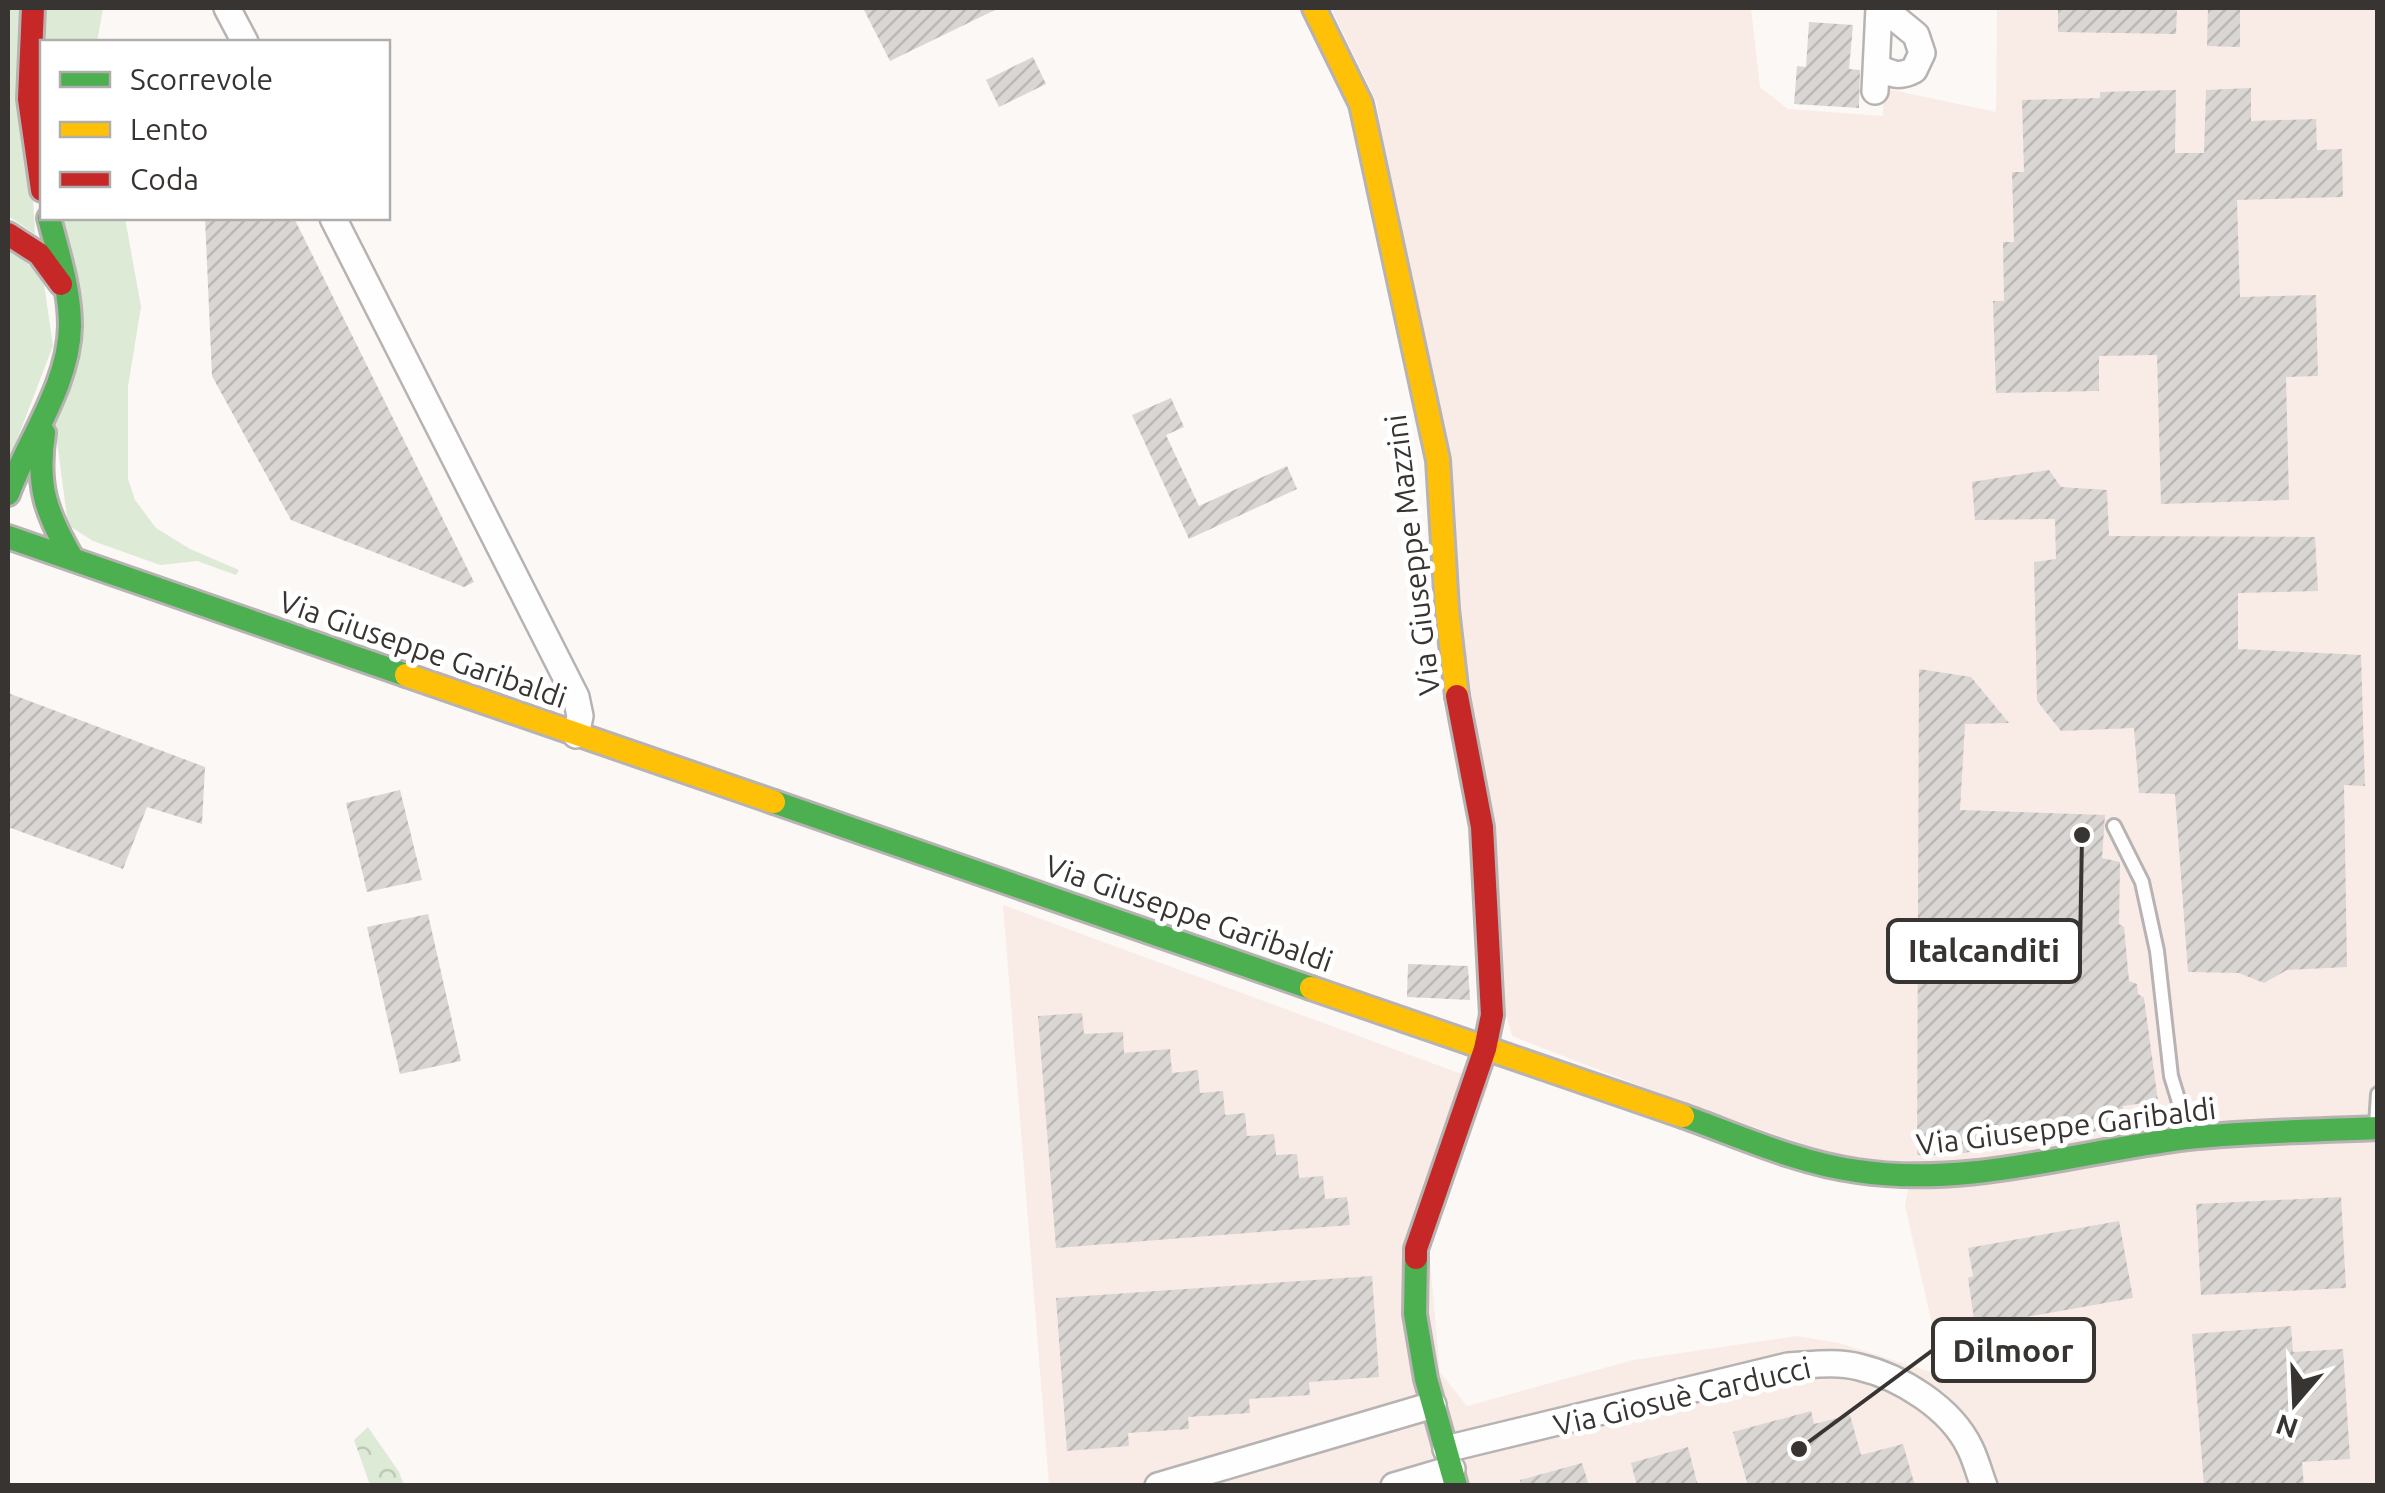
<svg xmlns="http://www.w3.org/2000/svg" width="2385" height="1493" font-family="Ubuntu,sans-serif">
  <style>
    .built { fill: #f9ece6 }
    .green { fill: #ddead5 }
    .forest { fill: url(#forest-crowns) }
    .building { fill: url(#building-hatch) }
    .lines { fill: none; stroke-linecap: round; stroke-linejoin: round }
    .lane-casing { stroke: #b7b3b2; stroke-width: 18 }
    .street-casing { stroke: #b7b3b2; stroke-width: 30 }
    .fast-casing { stroke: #b7b3b2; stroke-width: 28 }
    .slow-casing { stroke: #b7b3b2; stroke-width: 28 }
    .jam-casing { stroke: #b7b3b2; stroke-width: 28 }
    .lane { stroke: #fffefe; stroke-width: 12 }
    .street { stroke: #fffefe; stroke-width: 25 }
    .fast { stroke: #4caf50; stroke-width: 22 }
    .slow { stroke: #ffc107; stroke-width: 22 }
    .jam { stroke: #c62828; stroke-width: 22 }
    .labels { text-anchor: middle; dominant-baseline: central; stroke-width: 10; stroke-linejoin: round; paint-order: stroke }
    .street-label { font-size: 30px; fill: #383432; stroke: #fff }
    .leader { fill: none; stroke: #383432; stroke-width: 4 }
    .callout-dot { fill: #383432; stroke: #fff; stroke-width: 4 }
    .callout { fill: #fff; stroke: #383432; stroke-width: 4 }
    .callout-label { font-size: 32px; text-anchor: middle; font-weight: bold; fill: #383432 }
  </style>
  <defs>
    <pattern id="forest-crowns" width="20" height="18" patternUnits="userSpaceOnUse" patternTransform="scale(2.5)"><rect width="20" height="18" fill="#ddead5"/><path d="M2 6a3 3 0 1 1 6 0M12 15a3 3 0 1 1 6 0" fill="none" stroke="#bec9b7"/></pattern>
    <pattern id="building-hatch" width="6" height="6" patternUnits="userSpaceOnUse" patternTransform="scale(2.5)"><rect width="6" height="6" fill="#dad6d4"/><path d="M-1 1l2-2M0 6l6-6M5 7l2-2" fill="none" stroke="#bcb8b6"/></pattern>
  </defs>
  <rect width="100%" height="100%" fill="#fcf8f6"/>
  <path class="built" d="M1331 8H1751L1760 87 1788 109 1883 116V88L1996 112 1997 8H2377V1485H1049L1003 905 1489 1084 1429 1250 1440 1372 1467 1406 1633 1360 1797 1336 1839 1343 1944 1376 1905 1206 1913 1161 1855 1162 1687 1104 1512 1036 1499 988 1377 103Z"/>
  <g class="green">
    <path d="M8 8H22L35 234 8 216Z"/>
    <path d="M46 8H103L97 42H42Z"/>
    <path d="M60 218H125L141 307 128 386V479L135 500 156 528 190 549 239 570 236 575 197 561 160 565 93 541 68 525 55 426Z"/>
    <path d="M8 247 43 277 53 346 8 463Z"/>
  </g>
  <path class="forest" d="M368 1427 399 1472 404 1485H370L354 1440Z"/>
  <g class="building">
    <path d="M863 8H999L890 61Z"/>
    <path d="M2058 8H2177L2176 34 2058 32Z"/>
    <path d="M2208 8H2240V47L2207 46Z"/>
    <path d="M1809 22 1853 25 1849 69 1860 70 1859 108 1794 104 1797 66 1806 67Z"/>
    <path d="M1033 57 1046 84 999 107 986 80Z"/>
    <path d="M2251 88V121L2316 119 2317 150 2342 149 2343 197 2237 200 2240 297 2316 295 2318 376 2286 377 2289 500 2161 504 2157 355 2099 356V391L1996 393 1993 301H2004L2003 242H2014L2012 172H2024L2022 100 2100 98V92L2176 90 2175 153H2204L2206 90Z"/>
    <path d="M205 218H294L474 582 464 587 291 520 212 376Z"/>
    <path d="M1171 398 1184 427 1166 435 1199 506 1287 466 1297 489 1189 539 1132 415Z"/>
    <path d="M2049 470 2061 487 2107 490 2109 536 2315 537 2318 591 2238 593V649L2361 655 2365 786 2344 785 2347 967 2287 970 2264 983 2239 973 2188 972 2175 794 2139 793 2134 728 2061 731 2037 701 2034 562 2056 559 2055 519 1975 520 1972 482Z"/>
    <path d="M1919 669 1971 677 2009 723 1965 724 1960 810 2105 815 2102 858 2120 862 2119 924 2124 927 2129 981 2137 984 2138 994 2144 998 2158 1101 2123 1106V1127L1951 1155H1917Z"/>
    <path d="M8 693 205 767 202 824 147 807 123 869 8 827Z"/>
    <path d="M400 790 422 880 367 892 346 803Z"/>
    <path d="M428 914 461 1061 400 1074 367 927Z"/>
    <path d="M1408 964 1468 966 1470 1000 1407 997Z"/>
    <path d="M1082 1013 1084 1034 1123 1032 1124 1053 1170 1049 1172 1073 1198 1070 1200 1093 1223 1091 1225 1115 1245 1113 1247 1136 1274 1134 1276 1155 1297 1154 1299 1178 1323 1176 1325 1199 1347 1197 1350 1225 1056 1248 1038 1016Z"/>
    <path d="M2341 1197 2346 1288 2201 1295 2196 1204Z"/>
    <path d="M2119 1221 2133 1298 1975 1326 1968 1278 1973 1276 1968 1248Z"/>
    <path d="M1372 1276 1379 1377 1309 1382 1310 1395 1249 1399 1250 1413 1188 1417 1189 1429 1128 1433 1129 1446 1067 1451 1056 1298Z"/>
    <path d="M2291 1326 2293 1352 2343 1349 2350 1459 2302 1462 2304 1486H2204L2192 1334Z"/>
    <path d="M1811 1411 1814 1424 1850 1415 1861 1455 1903 1444 1915 1486H1748L1733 1432Z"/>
    <path d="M1688 1447 1698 1486H1637L1631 1463Z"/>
    <path d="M1582 1463 1589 1486H1520V1480Z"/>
  </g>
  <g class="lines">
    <defs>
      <g id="lane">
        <path d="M2114 826 2142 882 2157 951 2171 1076 2189 1135"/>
        <path d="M2376 1125 2378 1094"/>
      </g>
      <g id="street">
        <path d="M227 8 245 42"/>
        <path d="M1877 67C1891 74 1899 78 1914 70L1922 53 1916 35 1883 8"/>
        <path d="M1875 91 1879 8"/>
        <path d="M333 218 576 697 580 716 576 735"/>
        <path d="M1446 1449 1788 1366C1811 1365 1836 1361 1859 1367 1901 1377 1951 1408 1970 1448 1976 1460 1979 1473 1984 1486"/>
        <path d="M1158 1486 1433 1405"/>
        <path d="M1394 1486 1452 1469"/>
      </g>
      <g id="fast">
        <path d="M44 433C36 486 46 513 72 558"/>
        <path d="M8 494C28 440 69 385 70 326 70 289 58 253 49 218"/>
        <path d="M8 537 406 675"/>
        <path d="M774 802 1311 988"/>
        <path d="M1683 1116C1739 1136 1798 1163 1857 1171 1969 1188 2078 1151 2188 1138 2251 1131 2315 1131 2378 1128"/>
        <path d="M1416 1258 1415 1314 1426 1379 1456 1486"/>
      </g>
      <g id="slow">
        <path d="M1314 8 1361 104 1438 460 1447 609 1457 696"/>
        <path d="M406 675 774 802"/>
        <path d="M1311 988 1683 1116"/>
      </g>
      <g id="jam">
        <path d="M33 8 29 99 42 190"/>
        <path d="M8 234 39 254 61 284"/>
        <path d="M1416 1258V1249L1485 1049 1492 1015 1482 827 1457 696"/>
      </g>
    </defs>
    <use href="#lane" class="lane-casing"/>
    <use href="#street" class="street-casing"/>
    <use href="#fast" class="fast-casing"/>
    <use href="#slow" class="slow-casing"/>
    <use href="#jam" class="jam-casing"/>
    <use href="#lane" class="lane"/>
    <use href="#street" class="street"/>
    <use href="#fast" class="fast"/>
    <use href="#slow" class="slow"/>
    <use href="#jam" class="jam"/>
  </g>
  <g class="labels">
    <g class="street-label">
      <text transform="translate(1412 555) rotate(-97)">Via Giuseppe Mazzini</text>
      <text transform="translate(423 649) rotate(19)">Via Giuseppe Garibaldi</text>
      <text transform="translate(1189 913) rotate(19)">Via Giuseppe Garibaldi</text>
      <text transform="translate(2066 1126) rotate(-7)">Via Giuseppe Garibaldi</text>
      <text transform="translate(1682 1396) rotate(-13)">Via Giosuè Carducci</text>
    </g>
  </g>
  <path class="leader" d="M2082 835L2080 951M1799 1449L1933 1350"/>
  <g class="callout-dot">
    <circle cx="2082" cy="835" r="10"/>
    <circle cx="1799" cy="1449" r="10"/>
  </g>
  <g class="callout">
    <rect x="1888" y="920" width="192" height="62" rx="10"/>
    <rect x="1933" y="1319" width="161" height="62" rx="10"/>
  </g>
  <g class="callout-label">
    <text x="1984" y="962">Italcanditi</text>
    <text x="2013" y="1362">Dilmoor</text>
  </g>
  <rect width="2385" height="1493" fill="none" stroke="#383432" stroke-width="20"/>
  <rect x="40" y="40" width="350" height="180" fill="#ffffff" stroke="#afaead" stroke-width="2.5"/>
  <rect x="60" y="72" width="50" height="15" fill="#4caf50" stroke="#afaead" stroke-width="2.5"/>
  <text x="130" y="90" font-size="30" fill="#383432">Scorrevole</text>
  <rect x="60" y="122" width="50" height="15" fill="#ffc107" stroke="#afaead" stroke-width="2.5"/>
  <text x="130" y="140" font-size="30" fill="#383432">Lento</text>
  <rect x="60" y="172" width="50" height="15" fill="#c62828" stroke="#afaead" stroke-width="2.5"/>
  <text x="130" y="190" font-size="30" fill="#383432">Coda</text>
  <g transform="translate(2295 1403) rotate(199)" stroke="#ffffff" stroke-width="8" paint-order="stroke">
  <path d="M0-8L18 38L0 25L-18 38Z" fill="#383432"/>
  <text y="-15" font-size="28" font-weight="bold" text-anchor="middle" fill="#383432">N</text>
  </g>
</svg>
